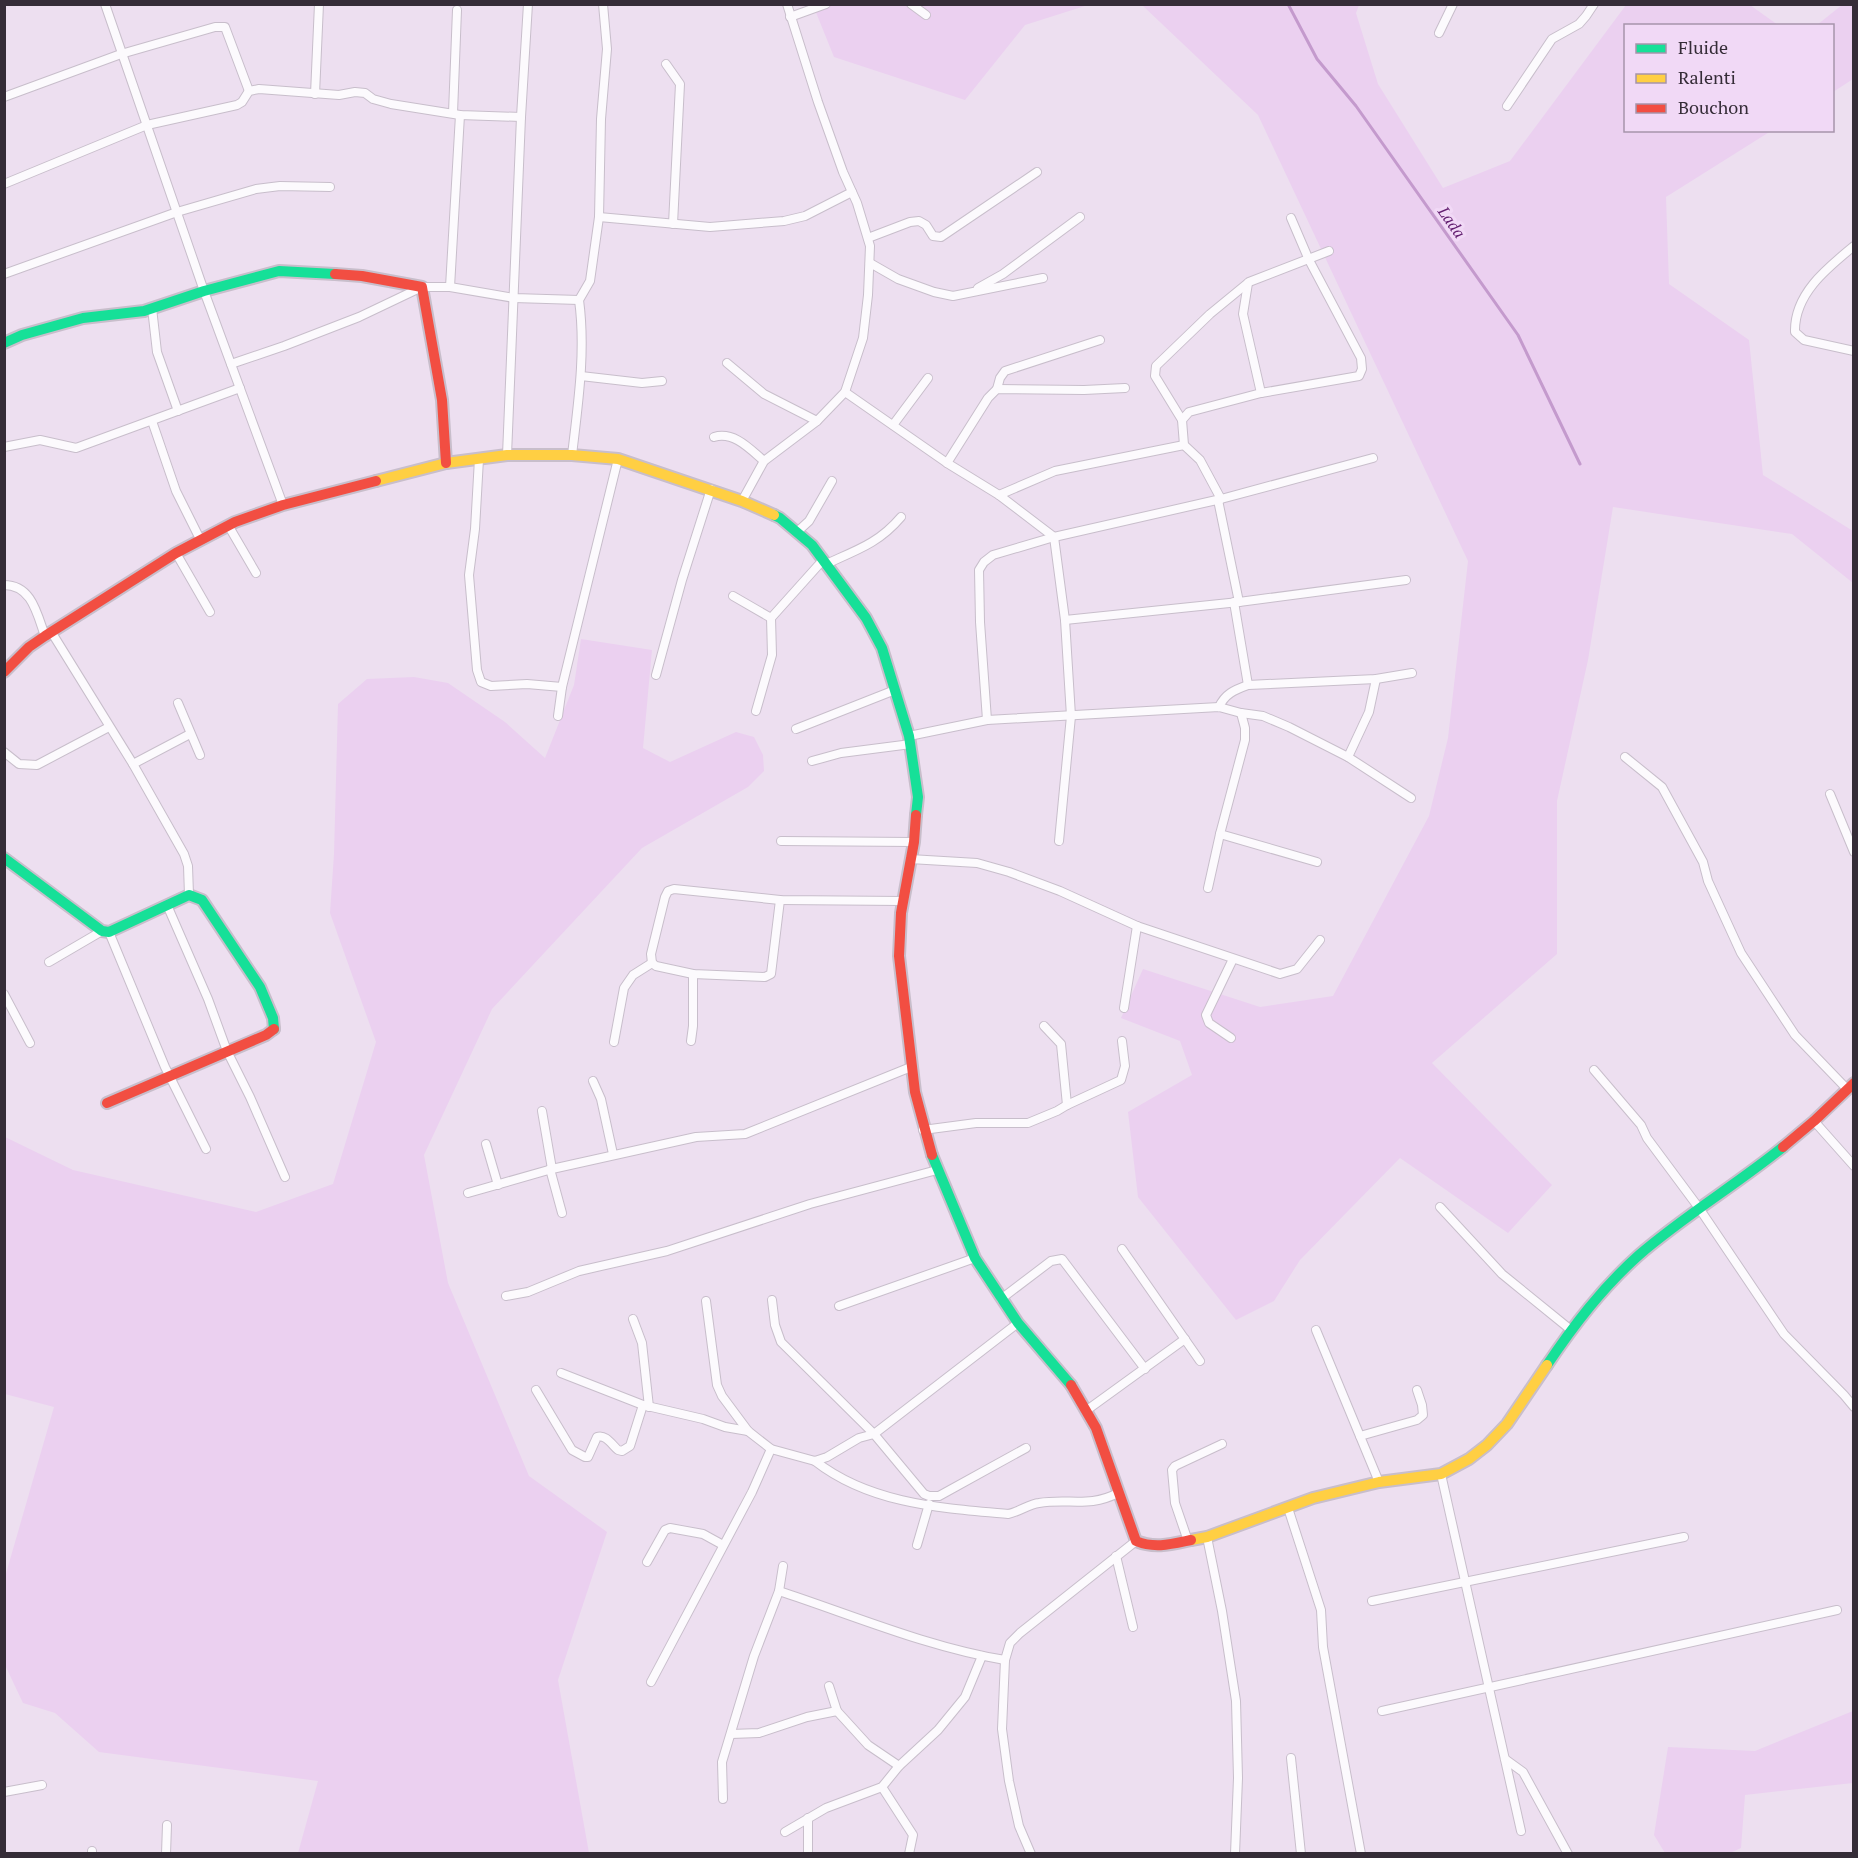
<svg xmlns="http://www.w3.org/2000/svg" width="1858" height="1858" font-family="'PT Serif',serif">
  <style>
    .green { fill: #ebd0f0 }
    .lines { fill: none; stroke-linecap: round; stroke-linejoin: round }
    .stream { stroke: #c49acd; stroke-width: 3 }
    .street-casing { stroke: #c8becb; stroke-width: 10 }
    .fast-casing { stroke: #c8becb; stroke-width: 14 }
    .slow-casing { stroke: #c8becb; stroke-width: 14 }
    .jam-casing { stroke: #c8becb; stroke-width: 14 }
    .street { stroke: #fcfafd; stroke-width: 8 }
    .fast { stroke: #16e098; stroke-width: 10 }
    .slow { stroke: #ffcf43; stroke-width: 10 }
    .jam { stroke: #f24e42; stroke-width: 10 }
    .labels { text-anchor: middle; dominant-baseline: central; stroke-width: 6; stroke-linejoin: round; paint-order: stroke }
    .water-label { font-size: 16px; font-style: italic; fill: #642071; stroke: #f1d9f6 }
  </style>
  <rect width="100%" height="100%" fill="#eddff0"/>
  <g class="green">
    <path d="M813 5H1088L1025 25 965 100 834 57Z"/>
    <path d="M1142 5H1359L1356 13 1378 84 1443 188 1510 161 1626 5H1750L1778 25 1626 26V130L1771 131 1666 197 1669 284 1749 340 1763 475 1853 531V583L1792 534 1613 507 1588 660 1557 801V954L1432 1063 1552 1185 1508 1233 1400 1158 1300 1260 1274 1301 1236 1320 1138 1197 1128 1112 1192 1075 1180 1041 1121 1018 1143 969 1260 1007 1333 996 1429 816 1448 738 1468 561 1258 115Z"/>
    <path d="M1842 5H1853V79L1833 92 1832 26 1817 25Z"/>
    <path d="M581 639 652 650 643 748 670 762 736 732 754 737 763 755 764 771 748 787 642 848 492 1009 424 1155 448 1283 529 1476 607 1532 558 1680 589 1853H298L318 1781 99 1752 55 1713 23 1703 5 1665V1577L54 1407 5 1394V1137L73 1170 256 1212 333 1184 376 1042 330 913 334 854 338 704 367 679 414 677 448 683 505 722 545 758 574 685Z"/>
    <path d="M1853 1711V1783L1745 1795 1741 1848 1730 1853H1665L1654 1835 1668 1747 1755 1751Z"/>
  </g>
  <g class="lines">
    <path class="stream" d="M1288 4 1317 59 1356 106 1518 335 1580 464"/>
    <defs>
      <g id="street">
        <path d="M105 4 204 291 283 505"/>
        <path d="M911 4 926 15"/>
        <path d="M790 17 826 4"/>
        <path d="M1439 33 1453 4"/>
        <path d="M666 64 680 84 673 224"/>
        <path d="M315 94 319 4"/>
        <path d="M4 97 121 54 215 27H225L249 91"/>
        <path d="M1507 106 1552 39 1579 24 1586 16 1594 4"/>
        <path d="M453 113 457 10"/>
        <path d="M4 184 147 125 237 105 242 102 249 91 259 89 339 95 355 92 365 93 373 99 391 104 460 115 521 117"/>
        <path d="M599 217 710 227 784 221 805 216 852 192"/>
        <path d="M868 238 910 222 919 221 926 225 933 236 941 237 1037 172"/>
        <path d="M1854 246C1827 268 1794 294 1795 332L1804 340 1854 351"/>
        <path d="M870 263 898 279 934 292 953 296 1043 278"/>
        <path d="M4 274 177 212 256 189 280 186 330 187"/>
        <path d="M1248 283 1243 314 1261 393"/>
        <path d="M450 287 460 115"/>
        <path d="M978 288 1003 274 1080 217"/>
        <path d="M152 308 157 352 178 411"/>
        <path d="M727 363 764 394 817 421"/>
        <path d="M231 364 284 346 359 317 422 287H450L514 298 579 300"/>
        <path d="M581 376 642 383 662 381"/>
        <path d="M997 389 1000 378 1005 371 1100 340"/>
        <path d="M845 392 947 463 999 495 1054 537 1065 620 1071 716 1059 841"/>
        <path d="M1182 420 1155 376 1156 366 1210 314 1249 282 1329 251"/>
        <path d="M152 421 176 491 200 539"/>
        <path d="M893 425 928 378"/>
        <path d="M714 437C734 431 750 449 764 461"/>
        <path d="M4 447 40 440 76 448 240 388"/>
        <path d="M507 455 521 117 528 4"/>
        <path d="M572 455C578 404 586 351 579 300L590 281 599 217 601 119 607 49 603 4"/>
        <path d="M479 459 475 529 469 575 477 670 481 682 491 686 527 684 562 687"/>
        <path d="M947 463 988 398 997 389 1084 390 1125 388"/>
        <path d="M999 495 1055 471 1184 445"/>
        <path d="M1221 499 1200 460 1184 445 1182 420 1189 412 1261 393 1359 376 1362 369 1361 358 1309 260 1291 218"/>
        <path d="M1218 500 1239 602"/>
        <path d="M742 501 764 461 817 421 845 392 863 338 868 295 870 246 857 203 843 172 818 102 787 4"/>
        <path d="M228 525 256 573"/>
        <path d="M797 532 809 521 832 481"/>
        <path d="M176 553 210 612"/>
        <path d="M826 564C857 550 879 543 901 517"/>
        <path d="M4 585C32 585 37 614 45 636"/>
        <path d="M733 596 771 618"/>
        <path d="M1234 602 1248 685"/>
        <path d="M1065 620 1239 602 1406 580"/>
        <path d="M52 633 133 764 184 854 188 866 189 895"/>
        <path d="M656 675 682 580 711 489"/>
        <path d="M178 703 200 755"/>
        <path d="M1219 707C1225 694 1234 690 1248 685L1376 679 1412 673"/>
        <path d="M756 711 772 655 771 618 823 560"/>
        <path d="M558 716 562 687 618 459"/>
        <path d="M987 720 980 622 979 570 984 562 993 555 1054 537 1221 499 1373 458"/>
        <path d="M796 729 895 690"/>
        <path d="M909 736 987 720 1219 707 1241 713 1263 716 1289 727 1348 757 1411 798"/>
        <path d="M4 752 19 764 37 765 109 727"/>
        <path d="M1348 757 1369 712 1376 679"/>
        <path d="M1625 757 1662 787 1703 862 1708 881 1741 953 1795 1035 1847 1089"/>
        <path d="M812 761 841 753 911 744"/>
        <path d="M133 764 190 734"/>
        <path d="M1830 794 1854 852"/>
        <path d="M1220 834 1317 862"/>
        <path d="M781 841 914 842"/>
        <path d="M910 859 977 863 1009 872 1060 891 1137 926 1280 974 1297 969 1320 940"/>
        <path d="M1208 888 1220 834 1245 740V728L1241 713"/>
        <path d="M167 905 208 999 227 1051 250 1097 285 1177"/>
        <path d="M109 932 165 1067 206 1149"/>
        <path d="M49 962 102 931"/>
        <path d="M652 963 651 954 665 897 668 891 674 889 780 900 903 901"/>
        <path d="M652 963 656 966 693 974 765 977 771 974 780 900"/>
        <path d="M4 994 30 1043"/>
        <path d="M1124 1008 1137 926"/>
        <path d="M1044 1026 1061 1044 1067 1105"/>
        <path d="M1231 1038 1209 1023 1206 1015 1233 959"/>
        <path d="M691 1041 693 1026V974"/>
        <path d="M614 1042 624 988 633 975 652 963"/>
        <path d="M1594 1070 1641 1125 1647 1138 1699 1208 1784 1334 1844 1395 1854 1407"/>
        <path d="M593 1081 601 1099 613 1154"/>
        <path d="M542 1111 552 1169"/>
        <path d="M1814 1121 1854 1166"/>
        <path d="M923 1130 976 1123H1028L1057 1111 1067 1105 1121 1080 1125 1066 1122 1041"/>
        <path d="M486 1144 498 1185"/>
        <path d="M550 1169 562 1213"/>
        <path d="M468 1193 552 1169 696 1137 745 1134 911 1067"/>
        <path d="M1440 1207 1502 1274 1571 1330"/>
        <path d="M1122 1249 1200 1361"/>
        <path d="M506 1296 528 1292 579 1271 667 1251 810 1204 937 1170"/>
        <path d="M1001 1299 1051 1261 1062 1259 1145 1369"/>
        <path d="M772 1300 775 1325 781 1342 874 1434 924 1494 929 1496H939L1026 1448"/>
        <path d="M706 1301 717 1385 722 1396 748 1431 771 1449 815 1461 827 1457 859 1438 874 1434 1018 1323"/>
        <path d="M839 1306 975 1258"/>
        <path d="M633 1319 642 1343 649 1407"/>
        <path d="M1316 1330 1379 1482"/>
        <path d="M561 1373 643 1405 703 1419 725 1427 748 1431"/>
        <path d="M536 1390 572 1450 585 1457H588L597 1437C606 1434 612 1445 618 1450L622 1451 630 1446 643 1405"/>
        <path d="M1087 1410 1185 1339"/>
        <path d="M1360 1436 1417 1420 1423 1415 1422 1405 1417 1390"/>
        <path d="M815 1461C870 1504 941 1508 1008 1514 1019 1512 1029 1504 1039 1503 1069 1498 1089 1508 1118 1493"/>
        <path d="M1441 1474 1521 1831"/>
        <path d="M1288 1508 1321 1610 1323 1647 1361 1854"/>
        <path d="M1207 1537 1222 1611 1236 1701 1238 1778 1235 1854"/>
        <path d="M1188 1541 1175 1503 1172 1470 1175 1466 1222 1444"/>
        <path d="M917 1545 929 1504"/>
        <path d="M1116 1556 1133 1627"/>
        <path d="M647 1562 665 1530 670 1528 703 1534 723 1545"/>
        <path d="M779 1591C852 1615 930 1648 1005 1660"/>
        <path d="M1372 1601 1684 1537"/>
        <path d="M651 1682 752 1492 771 1449"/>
        <path d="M829 1686 837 1711 868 1745 899 1766"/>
        <path d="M1382 1711 1837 1610"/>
        <path d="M731 1734 759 1733 807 1717 837 1711"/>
        <path d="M1291 1758 1301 1854"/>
        <path d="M1505 1759 1523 1772 1568 1854"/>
        <path d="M882 1787 913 1835 909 1854"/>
        <path d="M4 1792 42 1785"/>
        <path d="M723 1799 722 1762 754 1656 779 1591 783 1566"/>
        <path d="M785 1832 826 1808 882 1787 899 1766 938 1730 965 1697 982 1656"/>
        <path d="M92 1854V1851"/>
        <path d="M166 1854 167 1825"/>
        <path d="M808 1854V1818"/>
        <path d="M1031 1854 1019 1826 1009 1781 1002 1729 1005 1660 1010 1643 1020 1633 1136 1541"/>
      </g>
      <g id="fast">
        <path d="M4 343 22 335 83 318 144 311 204 291 279 271 335 274"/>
        <path d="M774 515 780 518 812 545 866 618 882 648 909 736 918 797 916 815"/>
        <path d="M4 858 102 931 109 932 189 895 202 900 260 987 273 1018 274 1029"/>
        <path d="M932 1155 975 1258 1018 1323 1071 1385"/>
        <path d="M1547 1365C1574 1325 1602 1288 1639 1255 1684 1216 1736 1185 1783 1147"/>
      </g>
      <g id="slow">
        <path d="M376 481 446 463 507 455H572L618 459 742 501 774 515"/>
        <path d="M1191 1540 1207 1537 1313 1498 1379 1482 1441 1474 1469 1459 1487 1445 1507 1424 1547 1365"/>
      </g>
      <g id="jam">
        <path d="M335 274 362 276 422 287 442 400 446 463"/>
        <path d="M4 672 29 647 45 636 176 553 235 522 283 505 376 481"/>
        <path d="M916 815 914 842 901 913 899 956 915 1092 932 1155"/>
        <path d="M107 1103 266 1035 274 1029"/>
        <path d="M1783 1147 1814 1121 1854 1083"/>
        <path d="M1071 1385 1096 1428 1136 1541C1155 1549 1172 1544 1191 1540"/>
      </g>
    </defs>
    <use href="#street" class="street-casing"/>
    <use href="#fast" class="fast-casing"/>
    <use href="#slow" class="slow-casing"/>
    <use href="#jam" class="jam-casing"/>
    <use href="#street" class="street"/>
    <use href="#fast" class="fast"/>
    <use href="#slow" class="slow"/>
    <use href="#jam" class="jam"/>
  </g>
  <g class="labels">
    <g class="water-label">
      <text transform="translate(1452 222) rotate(55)">Lada</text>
    </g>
  </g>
  <rect width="1858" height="1858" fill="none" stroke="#352c37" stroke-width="12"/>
  <rect x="1624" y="24" width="210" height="108" fill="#f1d9f6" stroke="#a694aa" stroke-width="1.5"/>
  <rect x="1636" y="44" width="30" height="9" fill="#16e098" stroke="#a694aa" stroke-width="1.5"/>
  <text x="1678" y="54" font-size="18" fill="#352c37">Fluide</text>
  <rect x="1636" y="74" width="30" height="9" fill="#ffcf43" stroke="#a694aa" stroke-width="1.5"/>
  <text x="1678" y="84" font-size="18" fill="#352c37">Ralenti</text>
  <rect x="1636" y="104" width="30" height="9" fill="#f24e42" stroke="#a694aa" stroke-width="1.5"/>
  <text x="1678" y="114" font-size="18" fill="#352c37">Bouchon</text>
</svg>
